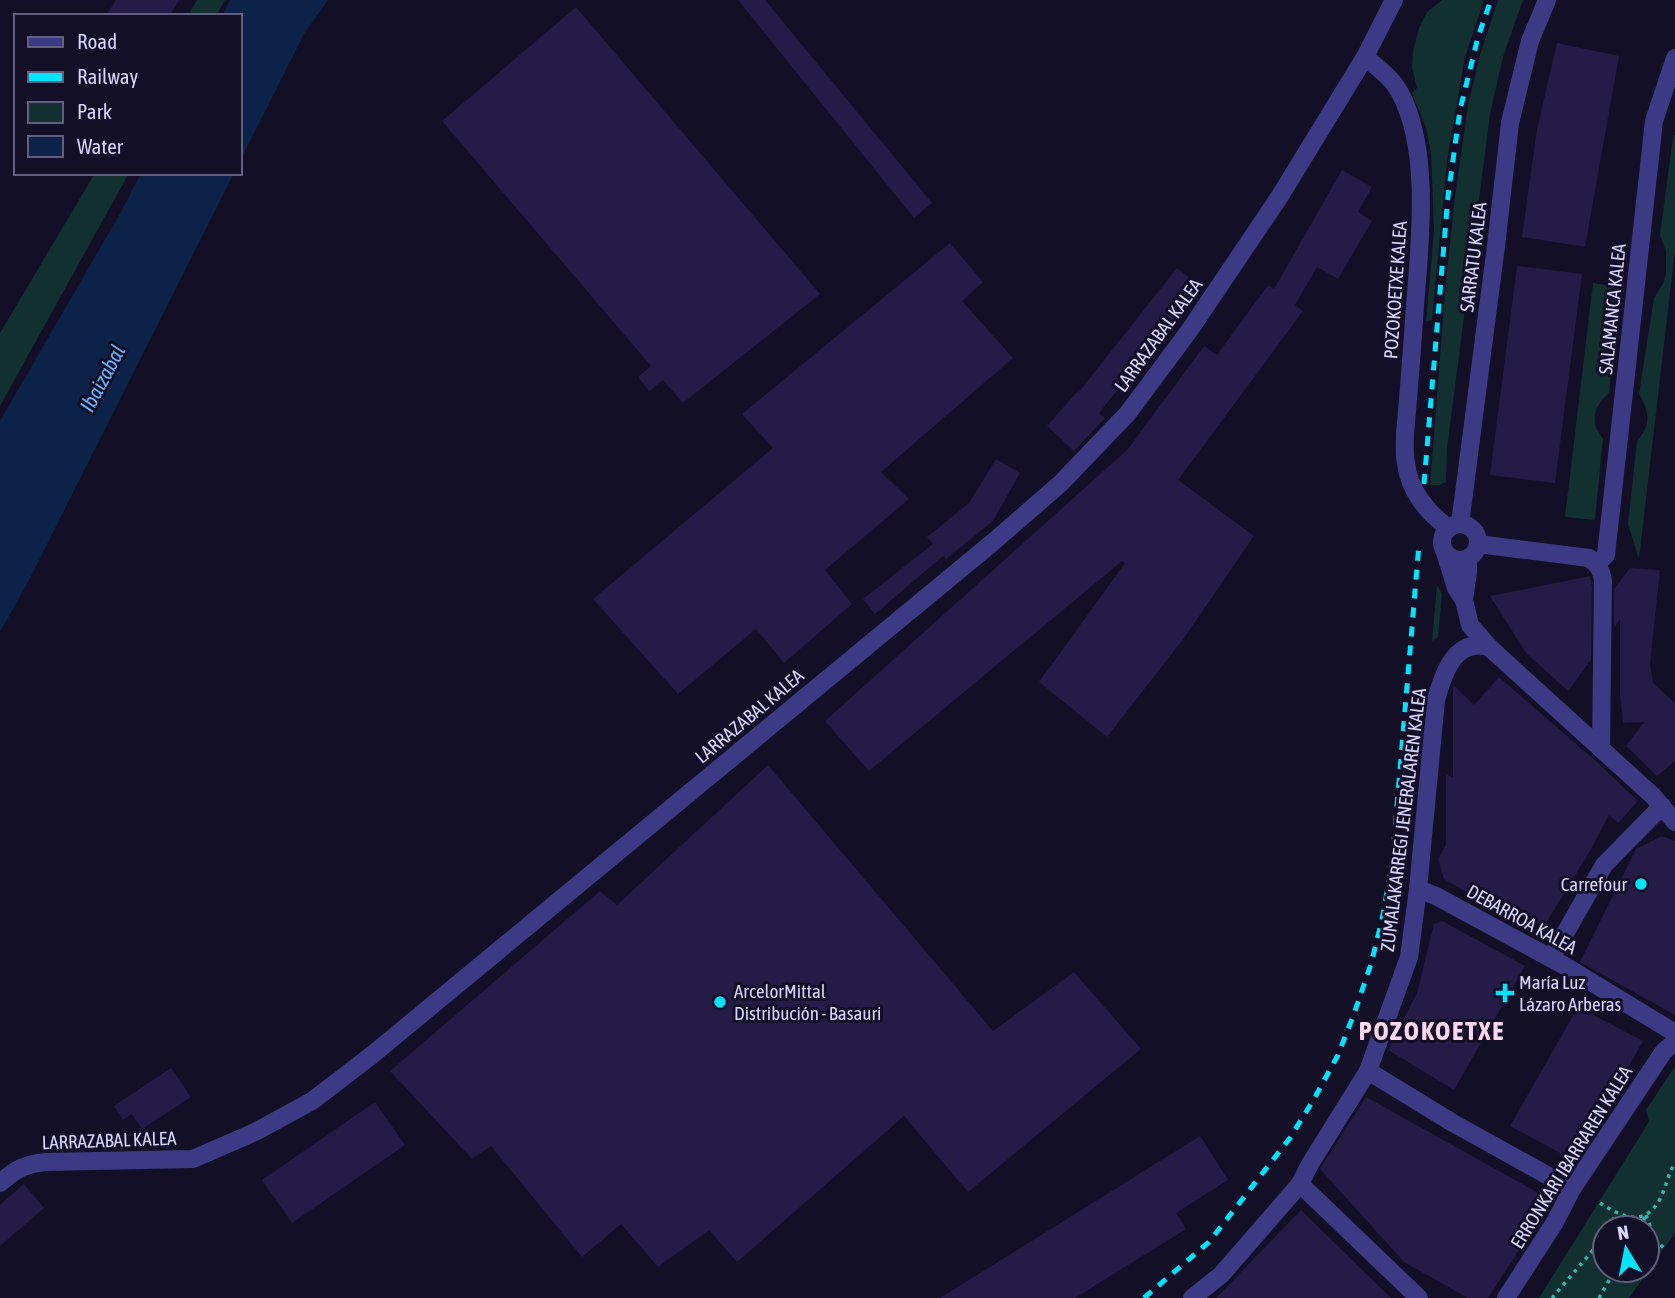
<svg xmlns="http://www.w3.org/2000/svg" width="1675" height="1298" font-family="'Asap Condensed',sans-serif">
  <style>
    .green { fill: #12302f; fill-rule: evenodd }
    .water { fill: #0c2248 }
    .building { fill: #241b47 }
    .lines { fill: none; stroke-linecap: round; stroke-linejoin: round }
    .path { stroke: #2fb8b0; stroke-width: 3.5; stroke-dasharray: 3.5 5; stroke-linecap: butt }
    .minor { stroke: #3d3a85; stroke-width: 18 }
    .rail { stroke: #00e5ff; stroke-width: 5; stroke-dasharray: 10 9; stroke-linecap: butt }
    .poi-dot { fill: #00e5ff; stroke: #130f26; stroke-width: 2.5 }
    .labels { text-anchor: middle; dominant-baseline: central; stroke-width: 6; stroke-linejoin: round; paint-order: stroke }
    .street-label { font-size: 19px; fill: #d9d4ff; stroke: #130f26 }
    .poi-label { font-size: 19px; fill: #d9d4ff; stroke: #130f26; text-anchor: start }
    .water-label { font-size: 21px; font-style: italic; fill: #62b6ff; stroke: #130f26 }
    .district-label { font-size: 26px; font-weight: bold; letter-spacing: 2px; fill: #ffd6f0; stroke: #130f26 }
  </style>
  <rect width="100%" height="100%" fill="#130f26"/>
  <g class="green">
    <path d="M197 0H225L216 16H188Z"/>
    <path d="M1442 0H1484L1465 57 1447 161 1432 320 1426 322 1434 230 1431 153 1426 128 1412 93 1417 88 1412 67 1413 51 1419 28 1427 12Z"/>
    <path d="M1498 0H1523L1503 57 1490 114 1447 449 1446 482 1439 485H1430L1446 280 1455 196 1468 105 1480 55Z"/>
    <path d="M1675 135V250L1639 559 1628 524 1637 441C1651 425 1650 413 1639 394L1654 298 1664 282 1666 273V251L1660 235 1673 137Z"/>
    <path d="M95 173H129L0 406V333Z"/>
    <path d="M1593 283 1620 287 1609 393C1594 405 1589 424 1603 438L1595 520 1565 517Z"/>
    <path d="M1437 585 1442 594 1438 637 1432 641Z"/>
    <path d="M1675 1066V1233L1629 1298H1539L1642 1133 1649 1121 1646 1110ZM1605 1228H1647V1270H1605Z"/>
  </g>
  <g class="water">
    <path d="M230 0H328L304 34 240 161V16H222Z"/>
    <path d="M141 173H234L28 582 0 632V421L122 210Z"/>
  </g>
  <g class="building">
    <path d="M116 0H179L170 16H106Z"/>
    <path d="M738 0H765L932 203 914 218Z"/>
    <path d="M576 7 820 294 683 403 663 380 649 391 638 377 651 366 442 121Z"/>
    <path d="M1557 43 1619 56 1585 247 1522 237 1537 129Z"/>
    <path d="M1342 170 1372 187 1358 212 1372 221 1338 279 1317 267 1295 305 1303 311 1178 480 1254 536 1184 638 1107 737 1039 682 1125 563 1122 561 869 771 825 721 1128 449 1204 346 1217 355 1268 285 1274 289Z"/>
    <path d="M950 243 983 282 962 301 1013 358 881 472 909 499 825 570 852 604 784 663 756 629 678 694 593 599 773 448 742 414Z"/>
    <path d="M1517 266 1582 274 1555 483 1490 475Z"/>
    <path d="M1177 268 1200 286 1099 413 1105 418 1074 451 1047 426 1077 392 1078 393Z"/>
    <path d="M996 459 1020 473 993 521 946 559 943 556 875 614 863 599 933 544 927 537 969 503Z"/>
    <path d="M1630 568 1660 570 1650 664 1653 683 1675 703V761L1657 776 1626 746 1644 722 1623 723 1620 695V619L1614 628V589Z"/>
    <path d="M1590 576 1592 587 1591 660 1568 691 1526 653 1490 596Z"/>
    <path d="M1499 677 1597 762 1638 801 1618 823 1609 815 1590 851 1546 923 1522 925 1444 879 1438 859 1446 845V774L1453 778V685L1474 705Z"/>
    <path d="M768 765 993 1031 1074 972 1141 1049 968 1192 904 1116 737 1262 709 1230 658 1267 621 1224 582 1257 491 1146 472 1159 390 1071 600 891 617 905Z"/>
    <path d="M1662 836 1675 841V1015L1580 962 1636 849Z"/>
    <path d="M1442 921 1525 966 1454 1090 1388 1050 1417 993 1434 924Z"/>
    <path d="M1578 1007 1643 1041 1575 1161 1510 1126Z"/>
    <path d="M171 1068 191 1097 142 1129 132 1114 123 1120 114 1106Z"/>
    <path d="M1366 1097 1542 1195 1543 1213 1488 1298H1468L1404 1262 1320 1169Z"/>
    <path d="M375 1102 405 1145 292 1223 262 1180Z"/>
    <path d="M1200 1136 1228 1180 1176 1213 1186 1229 1075 1298H940Z"/>
    <path d="M24 1184 44 1208 0 1246V1205Z"/>
    <path d="M1301 1210 1391 1298H1216Z"/>
  </g>
  <g class="lines">
    <g class="path">
      <path d="M1600 1203C1622 1217 1644 1228 1660 1199 1666 1187 1668 1174 1675 1163"/>
      <path d="M1646 1215 1655 1240 1664 1248"/>
      <path d="M1608 1228 1616 1215"/>
      <path d="M1640 1228 1645 1217"/>
      <path d="M1552 1298 1600 1242 1605 1233"/>
      <path d="M1599 1298 1615 1270"/>
    </g>
    <g class="minor">
      <path d="M1365 57C1377 67 1391 77 1399 91 1431 148 1420 243 1415 306 1412 349 1409 391 1405 434 1405 443 1404 454 1406 463 1409 490 1427 513 1449 528"/>
      <path d="M1460 524 1496 246 1510 123 1530 41 1547 0"/>
      <circle cx="1460" cy="542" r="18"/>
      <path d="M1478 544 1589 558C1597 564 1601 569 1603 580L1601 749"/>
      <path d="M1445 552 1456 588 1464 600 1470 625 1489 647 1653 796 1675 822"/>
      <path d="M1597 564 1606 555 1654 121 1675 58"/>
      <path d="M1464 600 1468 572V558"/>
      <path d="M1418 889 1436 896 1565 966 1675 1033"/>
      <path d="M1551 958 1604 865 1662 806"/>
      <path d="M1368 1071 1453 1123 1572 1189"/>
      <path d="M0 1183C16 1169 25 1164 46 1162L193 1159 255 1132 312 1101 372 1055 992 543 1061 483 1128 413 1189 331 1280 196 1365 57 1394 0"/>
      <path d="M1300 1184 1419 1298"/>
      <path d="M1192 1298 1221 1275 1300 1184 1310 1164 1368 1071 1409 957 1418 889 1436 700C1443 674 1455 637 1489 647"/>
      <path d="M1506 1298 1555 1222 1572 1189 1664 1051 1675 1042"/>
    </g>
    <g class="rail">
      <path d="M1424 484 1448 196 1460 110 1478 37 1491 0"/>
      <path d="M1144 1298 1209 1242 1290 1138 1314 1099 1338 1055 1354 1014 1371 964 1382 920 1392 865 1419 544"/>
    </g>
  </g>
  <g class="poi-dot">
    <circle cx="1641" cy="884" r="7"/>
    <path d="M1501.5 982.5h7v7h7v7h-7v7h-7v-7h-7v-7h7z"/>
    <circle cx="720" cy="1002" r="7"/>
  </g>
  <g class="labels">
    <g class="street-label">
      <text transform="translate(1473 257) rotate(-83)">SARRATU KALEA</text>
      <text transform="translate(1395 290) rotate(-86)">POZOKOETXE KALEA</text>
      <text transform="translate(1612 309) rotate(-84)">SALAMANCA KALEA</text>
      <text transform="translate(1158 335) rotate(-54)">LARRAZABAL KALEA</text>
      <text transform="translate(749 716) rotate(-40)">LARRAZABAL KALEA</text>
      <text transform="translate(1403 820) rotate(-83)">ZUMALAKARREGI JENERALAREN KALEA</text>
      <text transform="translate(1522 919) rotate(29)">DEBARROA KALEA</text>
      <text transform="translate(109 1140) rotate(-2)">LARRAZABAL KALEA</text>
      <text transform="translate(1571 1157) rotate(-58)">ERRONKARI IBARRAREN KALEA</text>
    </g>
    <g class="poi-label">
      <text x="1627" y="884" text-anchor="end">Carrefour</text>
      <text x="1519" y="982">María Luz<tspan x="1519" dy="22">Lázaro Arberas</tspan></text>
      <text x="734" y="991">ArcelorMittal<tspan x="734" dy="22">Distribución - Basauri</tspan></text>
    </g>
    <g class="water-label">
      <text transform="translate(102 378) rotate(-62)">Ibaizabal</text>
    </g>
    <g class="district-label">
      <text x="1432" y="1031">POZOKOETXE</text>
    </g>
  </g>
  <rect x="14" y="14" width="228" height="161" fill="#130f26" stroke="#625e7d" stroke-width="2"/>
  <rect x="28" y="37" width="35" height="10" fill="#3d3a85" stroke="#625e7d" stroke-width="2"/>
  <text x="77" y="49" font-size="21" fill="#d9d4ff">Road</text>
  <rect x="28" y="72" width="35" height="10" fill="#00e5ff" stroke="#625e7d" stroke-width="2"/>
  <text x="77" y="84" font-size="21" fill="#d9d4ff">Railway</text>
  <rect x="28" y="102" width="35" height="21" fill="#12302f" stroke="#625e7d" stroke-width="2"/>
  <text x="77" y="119" font-size="21" fill="#d9d4ff">Park</text>
  <rect x="28" y="136" width="35" height="21" fill="#0c2248" stroke="#625e7d" stroke-width="2"/>
  <text x="77" y="154" font-size="21" fill="#d9d4ff">Water</text>
  <g transform="translate(1626 1249) rotate(350)"><circle r="33" fill="#130f26" stroke="#625e7d" stroke-width="2"/>
  <path d="M0-5L12 26L0 18L-12 26Z" fill="#00e5ff"/>
  <text y="-10" font-size="19" font-weight="bold" text-anchor="middle" fill="#d9d4ff">N</text>
  </g>
</svg>
